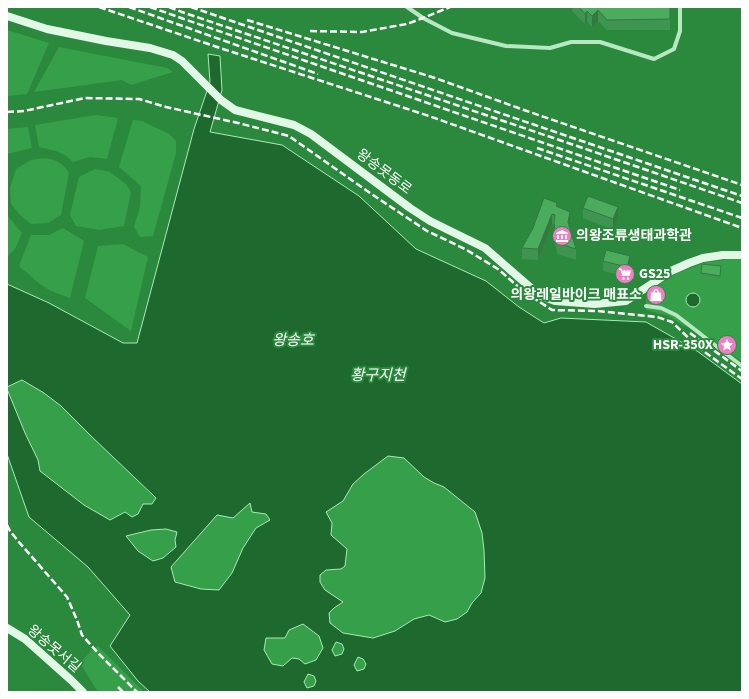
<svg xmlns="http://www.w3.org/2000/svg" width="749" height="699" font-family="'Source Sans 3','Noto Sans KR',sans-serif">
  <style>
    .green { fill: #35a049 }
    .water { fill: #1e6a2e; stroke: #ace9b7; fill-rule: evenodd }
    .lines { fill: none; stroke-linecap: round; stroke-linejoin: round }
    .street { stroke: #b7e8c1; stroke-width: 4 }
    .secondary { stroke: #e1f8e6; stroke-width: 8 }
    .rail { stroke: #fff; stroke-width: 2.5; stroke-dasharray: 7 3; stroke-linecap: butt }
    .wall { fill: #409451 }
    .shaded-wall { fill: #347842 }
    .building { fill: #4bac5e; stroke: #347842 }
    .labels { text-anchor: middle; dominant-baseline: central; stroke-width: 4; stroke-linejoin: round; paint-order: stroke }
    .street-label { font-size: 14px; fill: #fff; stroke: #2a893d }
    .poi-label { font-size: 14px; font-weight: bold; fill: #fff; stroke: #2a893d; text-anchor: start }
    .water-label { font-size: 15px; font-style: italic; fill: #fff; stroke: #2a893d }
  </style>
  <rect width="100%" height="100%" fill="#2a893d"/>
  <g class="green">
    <path d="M7 30 49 43 27 94 7 96Z"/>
    <path d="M59 47 167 68 173 72 131 85 122 80 34 92Z"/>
    <path d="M96 115 118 118 107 159 90 157 73 162 65 155 56 151 39 147 35 125Z"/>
    <path d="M133 120 142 121 169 134 176 141V153L153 236 140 237 134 227 140 207 141 186 119 167Z"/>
    <path d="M28 127 32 148 7 154V129Z"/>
    <path d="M44 158C57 160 62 162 69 173L61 215 48 223 31 224 20 215 11 204 10 188 16 169 31 160Z"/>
    <path d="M95 169 110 172 126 184 131 192 124 226 99 230 76 226 70 215 79 177Z"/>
    <path d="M7 215 22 233 15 249 7 257Z"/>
    <path d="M63 228 84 241 70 298 51 291 40 284 19 266 31 235H49Z"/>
    <path d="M123 244 148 257 131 331 85 298 98 246Z"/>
    <path d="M741 257H742V362L702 332 682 325 669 316 646 310V299L659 285 677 273 703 263Z"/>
    <path d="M22 380 44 393 61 406 91 436 156 499 152 504H143L139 514 132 517 125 512 110 520 84 505 40 471 38 460 25 433 7 389V387Z"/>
    <path d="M388 456 404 458 424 477 434 483 444 487 475 512 482 533 484 550 485 578 481 593 472 603 467 612 457 619 445 622 429 615 414 619 395 631 373 638 343 633 330 623 329 613 342 602 325 590 320 582 319 575 326 570 341 569 347 549 331 535 332 523 326 512 343 501 353 484 364 474Z"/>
    <path d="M251 502 266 514 270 520 256 528 243 548 232 573 219 590 201 589 175 582 171 567 217 514 233 517Z"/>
    <path d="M166 529 177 532 175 540 176 547 163 558 153 561 138 551 126 535 151 530Z"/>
    <path d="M303 624 319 636 323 648 316 660 305 664 299 659 283 666 272 664 264 650 266 638H285L289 630Z"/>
    <path d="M336 642 342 644 344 649 342 654 335 656 332 650Z"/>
    <path d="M98 646 144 692H98L80 663 92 650Z"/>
    <path d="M358 657 363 659 366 664 364 669 357 671 354 664Z"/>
    <path d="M308 674 314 676 316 681 314 686 307 688 304 682Z"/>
  </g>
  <g class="water">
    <path d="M208 54 220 56 222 90 210 132 282 145 359 196 416 249 486 281 519 307 544 323 561 318 646 322 697 351 742 384V692H150L138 681 110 646 130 615 88 567 29 517 7 454V389L25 433 38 460 40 471 84 505 110 520 125 512 132 517 138 514 143 504H152L156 498 91 436 61 406 44 393 22 380 7 387V284L49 303 123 343H137L194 129 210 82ZM388 456 404 458 424 477 434 483 444 487 475 512 482 533 484 550 485 578 481 593 472 603 467 612 457 619 445 622 429 615 414 619 395 631 373 638 343 633 330 623 329 613 334 608 343 602 325 590 320 582V575L326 570 341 569 345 566 347 549 331 535 332 523 326 512 343 501 353 484 364 474ZM250 503 252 512 266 514 270 520 256 528 243 548 232 573 219 590 201 589 175 582 171 567 217 515 233 518ZM166 529 177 532 175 540 176 547 163 558 153 561 138 551 126 536 151 530ZM303 624 319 636 323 648 316 660 305 664 299 659 292 658 283 666 272 664 264 650 266 638H285L289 630ZM336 642 342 644 344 649 342 654 335 656 332 650ZM358 657 363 659 366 664 364 669 357 671 354 665ZM308 674 314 676 316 681 314 686 307 688 304 682Z"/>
    <circle cx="693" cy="300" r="7"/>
  </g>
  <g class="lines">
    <g class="street">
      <path d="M407 7 423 18 452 33 506 46 550 48 571 42H600L654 59 674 49 680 31V7"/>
      <path d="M646 306 661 308 676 315 742 366"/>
    </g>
    <g class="secondary">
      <path d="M7 16 47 29 106 41 150 48 173 55 182 61 221 100 235 110 294 125 311 134 410 208 430 221 485 248 539 295 555 301 595 304 626 301 671 271 689 263 703 258 723 255H742"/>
      <path d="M7 628 25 639 71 680 83 692"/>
    </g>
    <g class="rail">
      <path d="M99 7 220 48 429 116 742 228"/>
      <path d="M129 7 318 74"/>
      <path d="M150 7 181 18 680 190"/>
      <path d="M169 7 182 12 577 146 742 203"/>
      <path d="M191 7 742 196"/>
      <path d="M247 20 435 78 524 110 742 185"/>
      <path d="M310 31 362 32 407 24 423 18 450 7"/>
      <path d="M7 112 24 111 85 98 139 99 166 107 238 123 289 136 373 195 427 231 465 249 498 269 523 291 552 310 598 311 657 317 672 322 699 348 742 379"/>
      <path d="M537 148 742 218"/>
      <path d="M690 333 742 371"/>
      <path d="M7 525 10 531 18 541 67 597 77 620 82 635 99 654 137 692"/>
      <path d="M118 687 123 692"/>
    </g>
  </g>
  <g class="wall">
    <path d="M572 7H670V30H607L598 21 592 27 587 22 585 24 572 11Z"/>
    <path d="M557 207 570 223 569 226 576 249V260L557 254 554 233V225L552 224 538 260 522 259V248Z"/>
    <path d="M583 208 618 218 613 230 583 218Z"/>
    <path d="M603 261 630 266 627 277 603 271Z"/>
    <path d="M721 269 720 278 701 276V273Z"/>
    <path d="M662 292 653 302 649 299V296Z"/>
  </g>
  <g class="shaded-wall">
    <path d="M598 10V21L592 27V16Z"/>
    <path d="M587 11V22L585 24V14Z"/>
    <path d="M618 207V218L613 230V219Z"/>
    <path d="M570 212V223L568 232V222Z"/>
    <path d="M552 214V224L538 260V249Z"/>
    <path d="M630 256V266L627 277V267Z"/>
    <path d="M662 290V292L653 302V300Z"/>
  </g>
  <g class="building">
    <path d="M579 7H670V19L607 20 598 10 592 16 587 11 585 14Z"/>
    <path d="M588 196 618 207 613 219 583 208Z"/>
    <path d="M544 198 557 203 556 206 570 212 568 222 576 249 557 243 554 223 555 215 552 214 538 249 522 248 533 228Z"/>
    <path d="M606 250 630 256 627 267 603 261Z"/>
    <path d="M702 264 721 266 720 276 701 273Z"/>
    <path d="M658 286 662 290 653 300 649 296Z"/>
  </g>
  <defs>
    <symbol id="museum-disc" viewBox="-11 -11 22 22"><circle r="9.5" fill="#ef7ec7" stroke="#2a893d"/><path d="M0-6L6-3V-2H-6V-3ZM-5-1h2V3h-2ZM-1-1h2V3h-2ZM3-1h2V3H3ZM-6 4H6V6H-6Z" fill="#fff"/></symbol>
    <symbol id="supermarket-disc" viewBox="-11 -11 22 22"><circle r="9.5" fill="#ef7ec7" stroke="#2a893d"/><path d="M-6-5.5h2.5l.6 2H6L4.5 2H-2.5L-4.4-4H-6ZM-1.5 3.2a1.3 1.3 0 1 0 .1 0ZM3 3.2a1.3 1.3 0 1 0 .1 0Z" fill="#fff"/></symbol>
    <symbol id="shop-disc" viewBox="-11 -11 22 22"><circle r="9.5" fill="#ef7ec7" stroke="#2a893d"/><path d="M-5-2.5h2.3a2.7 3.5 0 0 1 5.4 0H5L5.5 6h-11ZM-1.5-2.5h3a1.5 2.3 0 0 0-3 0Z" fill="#fff"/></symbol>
    <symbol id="sight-disc" viewBox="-11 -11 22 22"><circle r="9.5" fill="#ef7ec7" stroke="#2a893d"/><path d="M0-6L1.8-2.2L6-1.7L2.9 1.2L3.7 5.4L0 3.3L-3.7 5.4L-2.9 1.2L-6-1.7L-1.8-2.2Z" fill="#fff"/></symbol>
  </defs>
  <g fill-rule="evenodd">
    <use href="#museum-disc" x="551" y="225" width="22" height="22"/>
    <use href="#supermarket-disc" x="614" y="263" width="22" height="22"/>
    <use href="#shop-disc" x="645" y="284" width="22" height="22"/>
    <use href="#sight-disc" x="716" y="334" width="22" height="22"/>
  </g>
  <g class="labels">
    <g class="street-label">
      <text transform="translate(384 172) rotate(37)">왕송못동로</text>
      <text transform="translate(54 649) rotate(40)">왕송못서길</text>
    </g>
    <g class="poi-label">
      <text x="576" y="236">의왕조류생태과학관</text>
      <text x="639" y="274">GS25</text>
      <text x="642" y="295" text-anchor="end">의왕레일바이크 매표소</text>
      <text x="713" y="345" text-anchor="end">HSR-350X</text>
    </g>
    <g class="water-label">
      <text x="293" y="340">왕송호</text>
      <text x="378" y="375">황구지천</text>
    </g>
  </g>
  <rect width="749" height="699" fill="none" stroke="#ffffff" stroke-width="16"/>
</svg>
